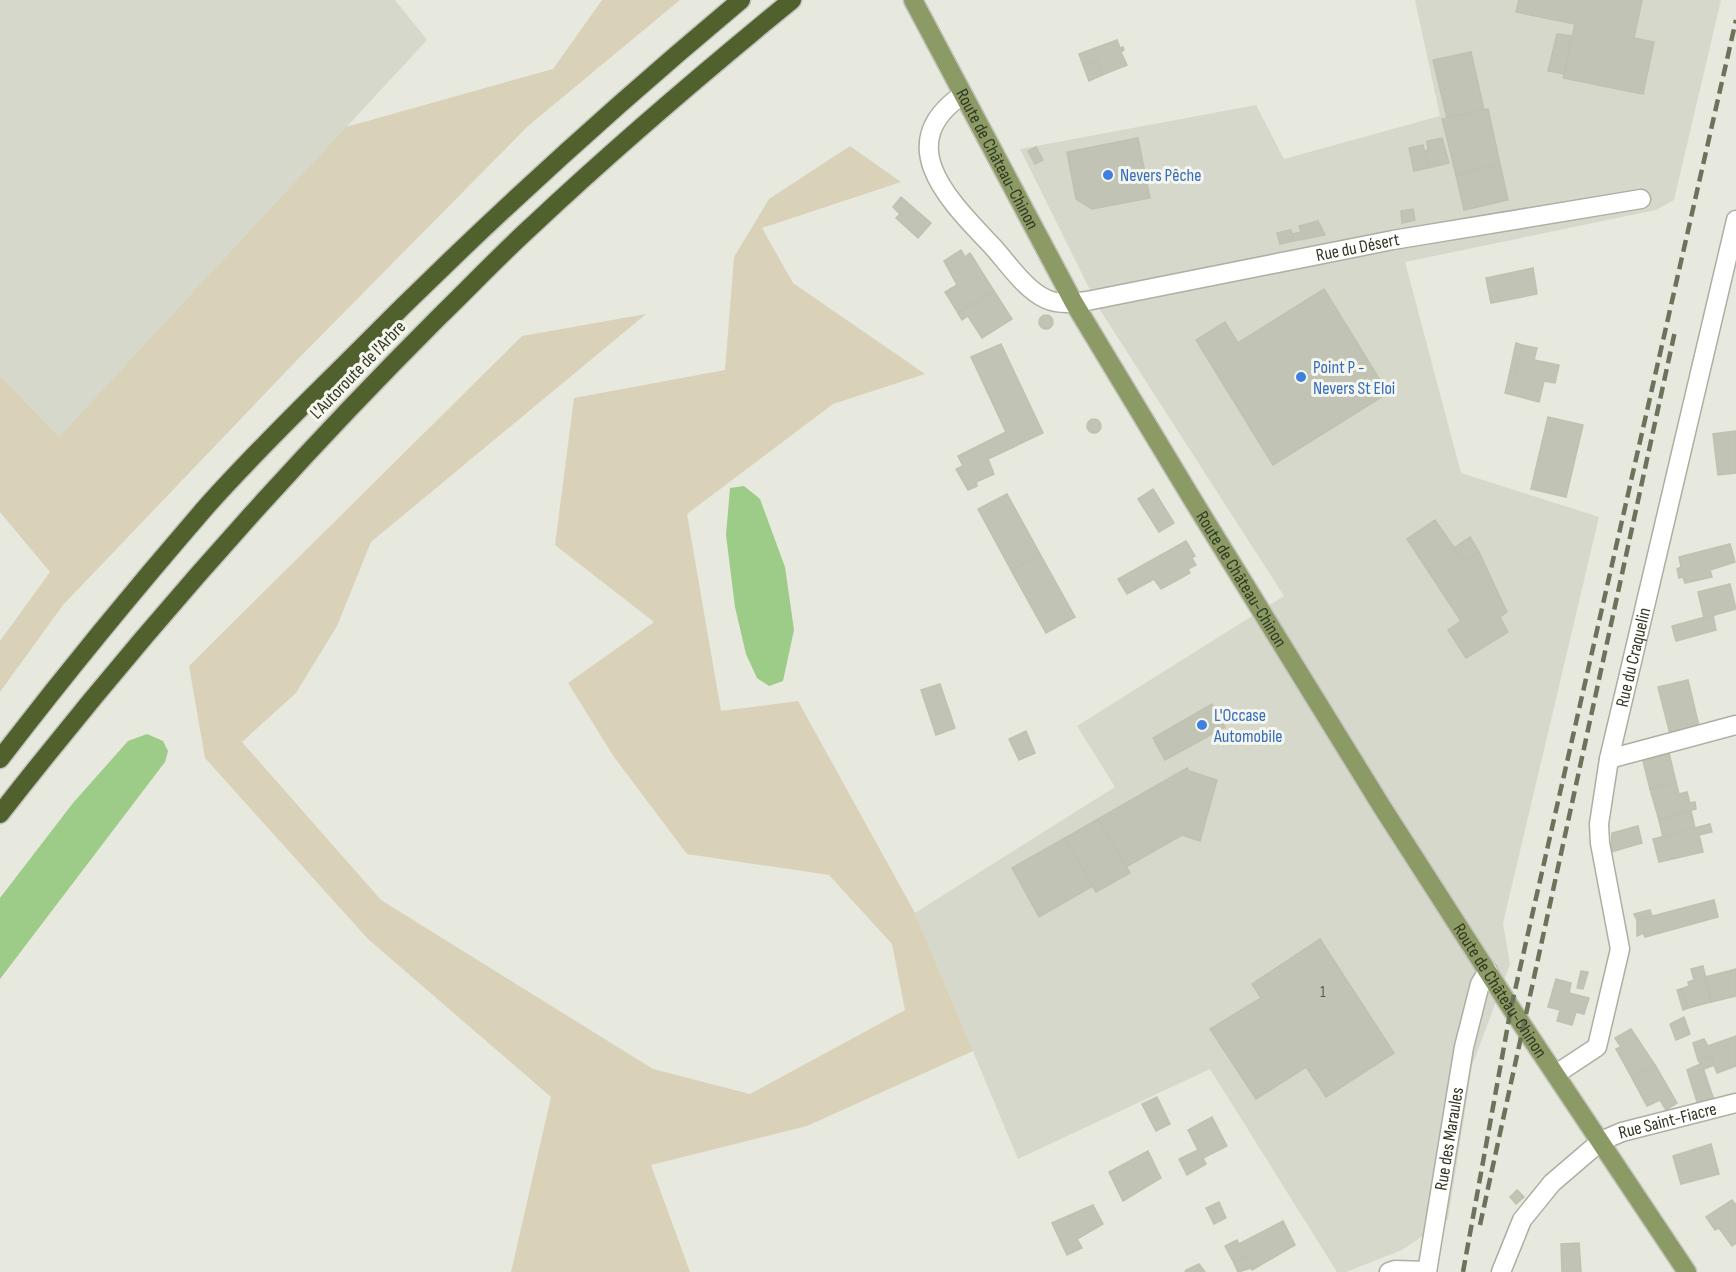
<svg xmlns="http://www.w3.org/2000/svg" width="1736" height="1272" font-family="'Sofia Sans Condensed',sans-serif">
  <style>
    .built { fill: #d7d8cc }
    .green { fill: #d9d2b8 }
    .water { fill: #9dcb88 }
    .building { fill: #c1c3b4; stroke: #bfc1b1; stroke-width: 1.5 }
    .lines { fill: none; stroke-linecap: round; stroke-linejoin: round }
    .street-casing { stroke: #adafa2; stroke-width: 21 }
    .primary-casing { stroke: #c1c3bc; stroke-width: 21 }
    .highway-casing { stroke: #c1c3bc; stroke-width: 21 }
    .street { stroke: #fff; stroke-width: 18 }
    .primary { stroke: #8c9b65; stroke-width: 18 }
    .highway { stroke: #50612e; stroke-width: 18 }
    .rail { stroke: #6c735b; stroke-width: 4.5; stroke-dasharray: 12 6; stroke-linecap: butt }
    .shop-dot { fill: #3f7fe0; stroke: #f5f6ee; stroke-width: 2 }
    .labels { text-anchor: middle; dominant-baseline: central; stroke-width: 6; stroke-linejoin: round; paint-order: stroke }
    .number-label { font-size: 15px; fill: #555a46 }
    .street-label { font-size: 18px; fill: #313721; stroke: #f5f6ee }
    .shop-label { font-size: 18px; fill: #366cbe; stroke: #f5f6ee; text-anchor: start }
  </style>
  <rect width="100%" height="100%" fill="#e7e8de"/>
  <g class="built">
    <path d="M0 0H395L427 40 59 438 0 376Z"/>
    <path d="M1415 0H1721L1674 200 1656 210 1405 262 1461 473 1599 517 1503 923 1510 964 1472 1066 1448 1219 1402 1250 1346 1272H1337L1210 1069 1018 1159 915 913 1115 787 1077 726 1284 596 1100 310 1020 149 1256 105 1284 159 1440 116Z"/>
  </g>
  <g class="green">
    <path d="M602 0H680L528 126 298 359 63 605 0 692V641L50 572 0 512V376L59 437 346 127 553 69Z"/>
    <path d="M850 146 901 182 762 228 793 283 925 374 833 404 687 514 721 711 798 701 915 913 973 1051 807 1126 651 1165 690 1272H511L551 1097 368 939 205 758 189 666 522 336 646 314 371 542 337 626 296 693 242 742 381 900 653 1069 750 1094 905 1010 892 944 829 875 687 854 614 757 568 683 654 622 555 545 574 398 725 370 734 257 769 199Z"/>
  </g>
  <g class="water">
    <path d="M744 486 760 499 785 567 794 630 783 681 769 686 757 678 746 654 735 607 726 535 730 488Z"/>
    <path d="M147 734 163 741 168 751 165 762 0 979V898L73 803 128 741Z"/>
  </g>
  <g class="building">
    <path d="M1519 0H1642L1634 38 1654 42 1643 94 1563 78 1575 24 1516 12Z"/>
    <path d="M1557 34 1572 36 1564 74 1548 71Z"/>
    <path d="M1117 40 1120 48 1123 47 1124 50 1121 52 1127 65 1102 75 1096 60 1083 65 1079 54Z"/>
    <path d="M1471 52 1484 110 1447 118 1433 60Z"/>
    <path d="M1096 60 1102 75 1089 81 1083 65Z"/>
    <path d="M1488 109 1500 164 1456 175 1442 119Z"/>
    <path d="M1138 138 1150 198 1092 209 1076 199 1067 152Z"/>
    <path d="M1442 138 1449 163 1428 168 1424 151 1428 150 1427 141Z"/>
    <path d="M1423 145 1428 168 1414 171 1409 148Z"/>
    <path d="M1036 147 1043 160 1035 164 1028 151Z"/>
    <path d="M1500 164 1508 200 1464 210 1456 175Z"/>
    <path d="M901 197 931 223 918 238 896 218 900 214 893 207Z"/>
    <path d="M1413 209 1415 220 1402 223 1401 211Z"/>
    <path d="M1318 221 1325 235 1293 241 1292 234 1301 232 1299 226Z"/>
    <path d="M1291 230 1293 241 1280 244 1277 233Z"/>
    <path d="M961 250 965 257 970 253 994 291 958 313 945 292 957 285 944 261Z"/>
    <path d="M1533 268 1537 294 1491 303 1486 278Z"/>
    <path d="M1324 289 1388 393 1273 465 1196 340 1225 322 1238 343Z"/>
    <path d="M994 291 1012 319 982 338 968 316 962 320 958 313Z"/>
    <circle cx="1046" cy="322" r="7"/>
    <path d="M1516 343 1522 345 1516 373 1510 371Z"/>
    <path d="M1001 344 1043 433 988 459 994 474 976 482 977 486 968 490 956 469 963 466 958 456 1006 432 971 357Z"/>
    <path d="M1522 345 1537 348 1534 360 1559 365 1555 383 1544 381 1539 402 1505 393 1510 371 1516 373Z"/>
    <path d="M1548 417 1583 425 1566 497 1531 489Z"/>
    <circle cx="1094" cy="426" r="7"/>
    <path d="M1736 431V473L1718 475 1713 434Z"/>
    <path d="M1153 489 1174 523 1159 532 1138 499Z"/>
    <path d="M1007 494 1040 554 1011 570 978 509Z"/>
    <path d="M1435 520 1464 562 1479 552 1507 612 1500 617 1508 632 1466 658 1448 630 1461 621 1407 539Z"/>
    <path d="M1470 537 1479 552 1464 562 1454 548Z"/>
    <path d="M1186 541 1195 556 1192 558 1196 565 1188 569 1190 573 1161 589 1154 579 1127 594 1118 579Z"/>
    <path d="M1730 544 1735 562 1710 570 1712 577 1685 583 1683 577 1679 578 1677 569 1681 567 1679 557Z"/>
    <path d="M1040 554 1075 617 1046 633 1011 570Z"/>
    <path d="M1730 584 1736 609 1704 618 1698 592Z"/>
    <path d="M1713 615 1716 630 1676 641 1672 626Z"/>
    <path d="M1688 680 1699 726 1670 734 1658 687Z"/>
    <path d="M940 684 955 728 936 735 921 690Z"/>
    <path d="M1212 704 1225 727 1165 760 1153 738Z"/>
    <path d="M1026 731 1035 753 1019 760 1009 739Z"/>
    <path d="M1669 753 1676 782 1650 789 1643 761Z"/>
    <path d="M1187 768 1189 771 1217 780 1200 841 1182 835 1126 867 1098 819Z"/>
    <path d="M1676 782 1679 794 1687 792 1690 803 1695 802 1696 809 1659 820 1650 789Z"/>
    <path d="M1691 811 1695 828 1663 837 1659 820Z"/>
    <path d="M1098 819 1130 873 1096 892 1065 838Z"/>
    <path d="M1710 824 1712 832 1699 835 1703 852 1659 862 1653 839Z"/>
    <path d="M1638 826 1642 843 1611 852 1612 833Z"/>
    <path d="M1065 838 1093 886 1039 917 1012 868Z"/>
    <path d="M1714 900 1718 917 1645 937 1643 933 1637 936V920Z"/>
    <path d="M1650 910 1652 916 1637 920 1634 914Z"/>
    <path d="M1320 939 1394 1053 1326 1097 1306 1067 1256 1099 1210 1029 1261 998 1252 984Z"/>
    <path d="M1703 966 1711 1002 1688 1008 1681 989 1689 986 1688 982 1694 980 1691 969Z"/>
    <path d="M1736 969V996L1711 1002 1705 977Z"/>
    <path d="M1581 971 1588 972 1583 989 1577 988Z"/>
    <path d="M1556 979 1571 983 1569 993 1589 998 1584 1014 1576 1012 1572 1025 1557 1021 1560 1010 1548 1007Z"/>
    <path d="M1681 989 1688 1008 1683 1010 1677 990Z"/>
    <path d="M1684 1017 1690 1034 1676 1040 1670 1024Z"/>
    <path d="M1631 1029 1655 1065 1632 1078 1616 1049 1621 1047 1615 1038Z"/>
    <path d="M1736 1036V1066L1717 1073 1711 1057 1698 1060 1693 1043 1704 1039 1708 1046Z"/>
    <path d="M1711 1057 1714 1065 1704 1069 1698 1060Z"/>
    <path d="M1700 1064 1702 1065 1714 1100 1698 1105 1687 1070Z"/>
    <path d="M1655 1065 1677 1103 1666 1110 1660 1100 1647 1106 1632 1078Z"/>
    <path d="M1157 1097 1170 1124 1156 1131 1142 1104Z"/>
    <path d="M1212 1117 1227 1146 1203 1158 1206 1164 1187 1175 1179 1159 1198 1150 1188 1130Z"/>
    <path d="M1711 1144 1719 1174 1681 1184 1673 1156Z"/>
    <path d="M1148 1151 1161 1178 1123 1201 1109 1172Z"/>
    <path d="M1517 1190 1524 1197 1516 1204 1510 1197Z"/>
    <path d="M1732 1200 1736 1205V1243L1732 1246 1719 1228 1715 1230 1706 1217Z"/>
    <path d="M1219 1202 1226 1218 1214 1224 1206 1208Z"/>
    <path d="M1093 1205 1103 1224 1077 1239 1082 1248 1067 1255 1052 1223Z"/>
    <path d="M1283 1221 1295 1245 1252 1270 1246 1257 1234 1263 1225 1246 1237 1240 1239 1244Z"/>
    <path d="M1579 1243 1581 1272H1562L1561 1244Z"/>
    <path d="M1246 1257 1251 1268 1238 1272 1234 1263Z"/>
    <path d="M1199 1264 1205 1272H1185L1186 1270Z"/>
  </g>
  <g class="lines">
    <defs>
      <g id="street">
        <path id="s1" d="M962 95C889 146 953 204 994 248 1009 265 1026 290 1046 299 1059 305 1074 303 1087 301L1393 240 1641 199"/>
        <path d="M1609 759 1736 725"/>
        <path id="s2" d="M1556 1074 1597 1047 1620 949 1600 843 1599 824 1609 759 1736 220"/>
        <path d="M1389 1272 1395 1270 1427 1271"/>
        <path id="s3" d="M1427 1272 1464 1047 1480 984 1488 971"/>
        <path id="s4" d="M1501 1272 1522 1220 1552 1183 1601 1141 1622 1132 1736 1103"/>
      </g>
      <g id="primary">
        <path id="s5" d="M913 0 1074 303 1194 502 1382 807 1511 1008 1687 1272"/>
      </g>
      <g id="highway">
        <path d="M0 759C66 673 135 589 206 507 253 454 305 404 355 354 478 230 607 112 741 0"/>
        <path d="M0 814C137 639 282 474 439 317 470 287 501 254 533 225 616 147 704 72 792 0"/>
      </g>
    </defs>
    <use href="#street" class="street-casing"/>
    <use href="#primary" class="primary-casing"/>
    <use href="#highway" class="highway-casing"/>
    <use href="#street" class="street"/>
    <use href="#primary" class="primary"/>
    <use href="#highway" class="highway"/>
    <g class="rail">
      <path d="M1480 1225 1675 331"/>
      <path d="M1463 1272 1511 1008 1736 20"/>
    </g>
  </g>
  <g class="shop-dot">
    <circle cx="1108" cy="175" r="6"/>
    <circle cx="1301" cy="377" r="6"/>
    <circle cx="1202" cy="725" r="6"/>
  </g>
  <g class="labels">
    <g class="number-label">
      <text x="1323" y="992">1</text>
    </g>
    <g class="street-label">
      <text stroke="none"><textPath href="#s5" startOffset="180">Route de Château-Chinon</textPath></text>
      <text stroke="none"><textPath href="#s1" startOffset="578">Rue du Désert</textPath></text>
      <text transform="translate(358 370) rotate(-46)">L'Autoroute de l'Arbre</text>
      <text stroke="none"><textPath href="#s5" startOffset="666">Route de Château-Chinon</textPath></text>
      <text stroke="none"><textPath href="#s2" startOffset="447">Rue du Craquelin</textPath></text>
      <text stroke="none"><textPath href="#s5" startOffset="1152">Route de Château-Chinon</textPath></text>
      <text stroke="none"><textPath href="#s4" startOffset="238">Rue Saint-Fiacre</textPath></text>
      <text stroke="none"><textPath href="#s3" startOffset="135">Rue des Maraules</textPath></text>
    </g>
    <g class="shop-label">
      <text x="1120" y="175">Nevers Pêche</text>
      <text x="1313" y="367">Point P -<tspan x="1313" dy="21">Nevers St Eloi</tspan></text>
      <text x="1214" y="715">L'Occase<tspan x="1214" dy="21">Automobile</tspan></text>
    </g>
  </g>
</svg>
